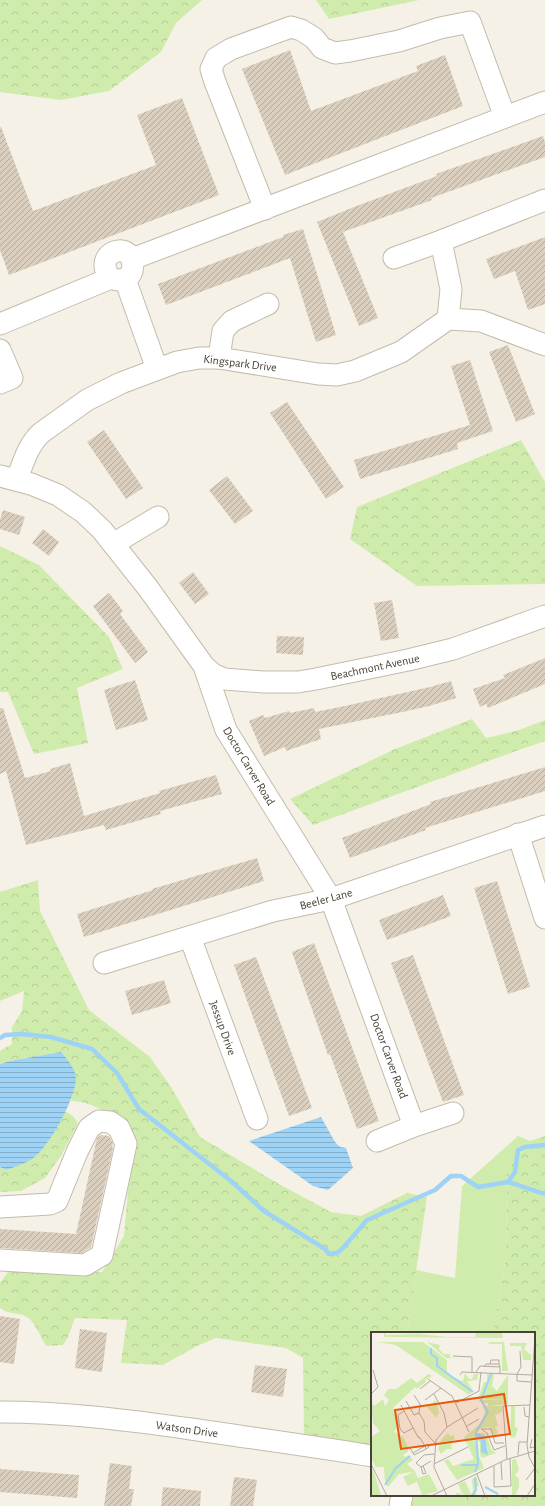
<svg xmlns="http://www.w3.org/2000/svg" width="545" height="1506" font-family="'Alegreya Sans',sans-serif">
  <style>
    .grass { fill: #d0ecac }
    .forest { fill: url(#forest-crowns) }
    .water { fill: url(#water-rules) }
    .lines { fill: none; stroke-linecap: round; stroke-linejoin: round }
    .stream { stroke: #9fd3f6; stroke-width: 4.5 }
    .building { fill: url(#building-hatch) }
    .minor-casing { stroke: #c4bbac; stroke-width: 23 }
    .minor { stroke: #fff; stroke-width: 21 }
    .labels { text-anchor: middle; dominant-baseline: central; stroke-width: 3; stroke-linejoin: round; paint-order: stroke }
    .street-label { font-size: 12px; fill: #484135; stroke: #fff }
    .inset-river { fill: none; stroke: #9fd3f6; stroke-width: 2 }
    .inset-road { fill: none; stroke: #b0aba0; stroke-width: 1 }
    .view { fill: #e8590c; fill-opacity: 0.15; stroke: #e8590c; stroke-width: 2 }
    .inset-edge { fill: none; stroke: #484135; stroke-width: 2 }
  </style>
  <defs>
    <pattern id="forest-crowns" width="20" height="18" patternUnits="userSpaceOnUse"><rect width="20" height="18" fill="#d0ecac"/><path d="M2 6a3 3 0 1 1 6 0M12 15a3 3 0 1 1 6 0" fill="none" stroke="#b4cc95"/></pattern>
    <pattern id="water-rules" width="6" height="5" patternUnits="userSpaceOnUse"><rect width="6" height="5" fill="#9fd3f6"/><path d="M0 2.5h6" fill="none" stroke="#84adc8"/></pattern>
    <pattern id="building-hatch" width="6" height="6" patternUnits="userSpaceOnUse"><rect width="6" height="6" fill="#dacfbe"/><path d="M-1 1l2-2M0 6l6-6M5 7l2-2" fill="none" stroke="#b3aa9b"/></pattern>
  </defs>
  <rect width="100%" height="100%" fill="#f5f1e7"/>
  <g class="grass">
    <path d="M518 1136 530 1141 507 1169 506 1258 493 1333H407L416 1270 455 1278 462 1186Z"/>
    <path d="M410 1495H466L465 1506H408Z"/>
  </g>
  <g class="forest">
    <path d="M0 0H202L176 23 161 52 109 91 61 100 0 92Z"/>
    <path d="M316 0H419L329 19Z"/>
    <path d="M521 440 545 482V584L417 586 350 539 357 507Z"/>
    <path d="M0 546 39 565 109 637 123 669 77 688 88 743 34 754 8 692H0Z"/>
    <path d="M472 719 486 738 519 730 545 720V741L516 751 313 825 290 799 395 749Z"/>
    <path d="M38 880 40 911 89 1010 150 1057 171 1087 200 1137 279 1184 331 1212 361 1216 407 1193 427 1197 407 1333H372V1447L304 1437 303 1358 286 1348 216 1338 197 1346 163 1365 121 1363 127 1320 75 1318 68 1337 63 1345 46 1346C42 1339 34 1321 27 1317 18 1312 9 1315 0 1308V1283L13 1265 102 1272 124 1236 133 1132C114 1118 95 1101 71 1101L76 1078 61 1052 10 1061 0 1064V1051L12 1044V1027L22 1011 24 991 0 1001V892Z"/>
    <path d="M65 1111 73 1116 78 1123 61 1156 45 1178 21 1191 0 1192V1167L6 1170 46 1145Z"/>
    <path d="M545 1136V1506H465L466 1495H534V1333H493L506 1258 507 1169 530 1141Z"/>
  </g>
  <g class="water">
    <path d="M61 1052C67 1059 76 1069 76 1079 75 1099 49 1148 32 1159 24 1164 14 1167 6 1170L0 1167V1064L10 1061Z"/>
    <path d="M321 1117 335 1142 340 1147 346 1148 353 1168 328 1190 313 1186 249 1141Z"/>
  </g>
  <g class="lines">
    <g class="stream">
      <path d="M0 1038 5 1035 22 1034 51 1037 92 1049 117 1073 139 1109 231 1181 264 1211 325 1249 329 1254 337 1253 343 1248 367 1220 435 1190 451 1176H461L478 1187 508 1182 545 1194"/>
      <path d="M508 1182 515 1172 518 1150 525 1147 545 1145"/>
    </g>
  </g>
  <g class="building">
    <path d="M290 50 311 111 418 71 416 66 445 55 463 106 285 175 242 69Z"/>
    <path d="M182 98 219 195 9 275 0 250V127H1L33 211 156 165 137 115Z"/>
    <path d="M543 136 545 142V157L431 198 432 200 343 232 378 318 359 326 317 222 354 207 437 176 436 174Z"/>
    <path d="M303 229 336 335 316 342 290 258 166 305 158 284 283 237V235Z"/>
    <path d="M545 237V304L528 310 515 271 494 279 486 259Z"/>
    <path d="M508 345 535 414 516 422 489 352Z"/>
    <path d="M470 360 493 431 457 443 458 449 360 479 354 460 470 425 451 366Z"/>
    <path d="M287 402 344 487 326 499 270 413Z"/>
    <path d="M104 430 143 488 126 499 87 442Z"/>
    <path d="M227 476 253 511 235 524 209 490Z"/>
    <path d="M3 510 25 517 19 535 0 529V520Z"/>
    <path d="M43 529 59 542 49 556 32 543Z"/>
    <path d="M193 572 209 594 195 604 179 583Z"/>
    <path d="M109 593 123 611 120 614 148 652 135 663 93 606Z"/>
    <path d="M392 600 399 638 381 641 374 603Z"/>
    <path d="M277 636 304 637 303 655 276 653Z"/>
    <path d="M545 658V684L488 708 486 704 480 707 473 689 505 678 503 675Z"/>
    <path d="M135 680 148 720 116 730 104 690Z"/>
    <path d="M451 681 456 698 429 706 407 711 319 729 321 739 286 751 285 747 264 756 249 721 263 715 265 718 289 711 290 713 314 708 315 712 345 706 430 687Z"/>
    <path d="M0 708H3L25 778 51 771 50 769 70 763 84 816 160 793 159 791 216 775 222 794 160 811 161 814 106 830 104 825 26 845 6 771 0 774Z"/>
    <path d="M545 767V791L425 828 426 830 350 858 342 838 431 804 430 802Z"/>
    <path d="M257 858 264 881 84 937 77 914 153 890 152 889Z"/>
    <path d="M497 881 530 987 508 994 474 888Z"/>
    <path d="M443 895 451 916 387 940 379 920Z"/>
    <path d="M314 943 379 1121 357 1129 330 1054 328 1055 292 952Z"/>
    <path d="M413 955 464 1095 443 1102 391 963Z"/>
    <path d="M256 957 312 1108 289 1116 234 965Z"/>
    <path d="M164 980 171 1003 132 1015 125 991Z"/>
    <path d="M101 1135 109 1136 113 1143 112 1147 113 1148 91 1247 82 1253 0 1248V1229L76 1234 97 1138Z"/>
    <path d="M0 1316 20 1319 14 1364 0 1362Z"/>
    <path d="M80 1329 107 1333 102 1372 75 1368Z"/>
    <path d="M255 1365 287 1369 283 1397 251 1392Z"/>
    <path d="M110 1463 132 1466 129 1489H134L131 1506H104Z"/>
    <path d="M0 1469 79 1475 77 1498 0 1492Z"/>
    <path d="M234 1477 257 1480 253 1506H230Z"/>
    <path d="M163 1487 201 1491 200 1506H161Z"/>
  </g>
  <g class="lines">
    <defs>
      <g id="minor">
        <path d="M265 209 215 82 211 69 216 58 231 49 291 27 301 30 314 38 322 48 335 53 350 51 399 41 440 28 470 22 505 117"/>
        <path d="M394 258 441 241"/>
        <path d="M132 259 545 102"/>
        <path d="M125 279 157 369"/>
        <path d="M448 319 451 289 441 241 545 200"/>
        <path d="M448 319 481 321 545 345"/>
        <path d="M0 324 111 278C140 290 139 243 114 252 102 257 103 271 111 278"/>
        <path d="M0 350 12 378 0 383"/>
        <path d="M219 358 223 331 232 321 268 304"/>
        <path d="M0 476 31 484 58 495 83 512 102 530 148 588 204 666 226 730 331 899 414 1126"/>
        <path d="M17 479C23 463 28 445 41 433L87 400 121 383 177 362 199 358H219L318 374 337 375 355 371 401 352 448 319"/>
        <path d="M113 544 158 517"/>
        <path d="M204 666 213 674 224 679 263 682H298L316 679 408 660 453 649 545 616"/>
        <path d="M518 834 545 918"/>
        <path d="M190 937 257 1119"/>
        <path d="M104 963 273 911 331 899 545 826"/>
        <path d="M377 1141 414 1126 453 1113"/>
        <path d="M0 1207 50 1204 57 1201 77 1152 89 1128 99 1121 110 1122 119 1128 126 1144 102 1255 85 1265 0 1260"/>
        <path d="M0 1412C64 1412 128 1420 191 1429 251 1438 312 1446 372 1456"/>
        <path d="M400 1506 402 1495"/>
      </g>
    </defs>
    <use href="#minor" class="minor-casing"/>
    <use href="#minor" class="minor"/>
  </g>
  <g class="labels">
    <g class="street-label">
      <text transform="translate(240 363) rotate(7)">Kingspark Drive</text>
      <text transform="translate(375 667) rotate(-12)">Beachmont Avenue</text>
      <text transform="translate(249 766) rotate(59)">Doctor Carver Road</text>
      <text transform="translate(326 899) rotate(-15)">Beeler Lane</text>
      <text transform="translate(223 1028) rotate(70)">Jessup Drive</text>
      <text transform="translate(389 1056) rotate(70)">Doctor Carver Road</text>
      <text transform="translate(187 1429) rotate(8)">Watson Drive</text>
    </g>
  </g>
  <g transform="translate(371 1332)">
    <rect width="164" height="164" fill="#f5f1e7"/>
    <path d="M107 68H137V72L117 74V71H111ZM140 74H144V95L147 96 144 106 139 105ZM145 127 148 138 144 143 148 147V155L144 164H141V128ZM0 135 4 143 10 164H0ZM42 140 46 150 37 154 32 145ZM105 144 108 154 105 155V164H93L92 161 86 164 84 161H91L87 152 94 149 100 162 102 160 101 147Z" fill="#d0ecac"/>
    <path d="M13 0 15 3 47 2 77 5H104L105 1 131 0 132 6 13 5ZM6 10H52L76 28V40L81 45 92 49 94 41 98 47H101L103 42H107L106 48 96 49 102 59 98 63 25 13ZM56 10 69 13 68 17 73 22H79V26L99 28 75 26ZM119 10H133L137 39H131V12H117ZM139 11H156L153 17 160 23V28H152L150 14H139ZM57 42 61 44 54 48 55 50 46 57 44 55 22 76 28 93 23 100 32 105 36 112 37 120 32 123 34 125 38 123 42 128 36 132 43 138 47 146 58 142 67 159 50 164 51 162 42 140 28 142 17 155 14 151 13 135H5L0 126V105L9 99 2 91 0 71 3 74 12 67 14 74 18 68 13 63 17 57H25L40 46 46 51ZM116 42H123L121 54 126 59 137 43V68L107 67 113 50H116ZM65 68 68 81 65 86 56 75ZM112 74H131V80L124 83 127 94 124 95 127 100 124 105 118 95 110 96 105 102 110 110V120L117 118 110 100 115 102 120 117 125 121 111 126 109 122V110L101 105 107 113 108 124 113 136 86 148 73 129 77 127 82 134 103 127 93 105 110 91 114 81ZM77 101 79 104 83 103 84 107 80 109 81 117H76L70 122 67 117 70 108Z" fill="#d0ecac"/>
    <path d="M109 101 114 105 117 123 110 120V110L105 102Z" fill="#9fd3f6"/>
    <path class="inset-river" d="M60 16V22L66 26V34L102 60M90 133H106M104 140 107 131 105 100 117 80 110 68 120 42M14 153 25 136 39 124M114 155 127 162M101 164 105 158 104 145"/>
    <path class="inset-road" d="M55 0H84M164 5 156 113 158 125 164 136M82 24 101 25V40M119 32 120 28H128V32M113 35 115 32H128L129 35M105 40 109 34 129 35V41M146 42 150 35 149 19M146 42V49L160 50M89 43 91 40 161 43M57 47 81 64 98 100M49 57 59 49M0 62 7 55 2 38M63 62 73 81 76 95M43 63 49 72 48 81M54 68 70 56M35 69 43 83 48 81M85 71 108 59 110 40M30 73 47 105M153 75 154 84 158 85M33 79 27 83 29 97 33 101 42 96M48 81 53 89 54 100 64 111M96 94 108 87M161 107 159 116 163 115M133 111H124L120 97H110L116 101 123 118 134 114M39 116 42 121 54 114 57 112 58 115 55 117 54 114 49 106 47 105H48L49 106M42 121 43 123 55 117M147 123 148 110H156M136 127 132 74 159 73M60 129 50 135 45 131 53 123 63 122M130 130 131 148M0 132 16 164M63 132 97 115M123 134V155L140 154 139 126M50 135 52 142 55 141 52 134M106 142 114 164M155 148 164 136M60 164 134 128 164 119M76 164 63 135 65 108 76 95 107 76M156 164 164 152"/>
    <path class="view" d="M133 62 139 102 30 117 24 78Z"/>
    <rect width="164" height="164" class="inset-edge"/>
  </g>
</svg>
